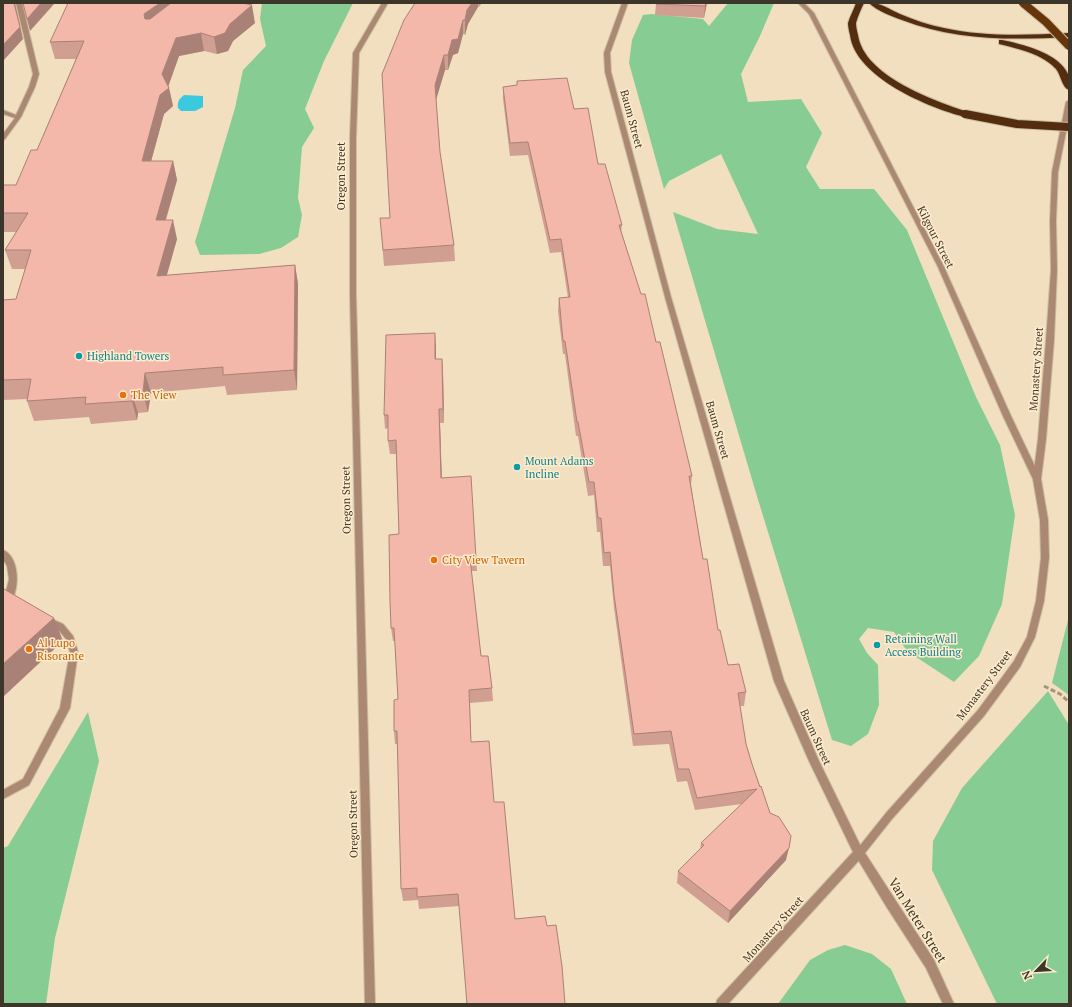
<svg xmlns="http://www.w3.org/2000/svg" width="1072" height="1007" font-family="'PT Serif',serif">
  <style>
    .green { fill: #87cd93 }
    .water { fill: #3bc9e0 }
    .lines { fill: none; stroke-linecap: round; stroke-linejoin: round }
    .service-casing { stroke: #cdbda2; stroke-width: 2 }
    .minor-casing { stroke: #cdbda2; stroke-width: 2 }
    .tertiary-casing { stroke: #cdbda2; stroke-width: 2 }
    .motorway-casing { stroke: #cdbda2; stroke-width: 2 }
    .path { stroke: #a2957e; stroke-width: 3; stroke-dasharray: 5 2.5; stroke-linecap: butt }
    .service { fill: #ab8871; fill-rule: evenodd }
    .minor { fill: #ab8871; fill-rule: evenodd }
    .tertiary { fill: #ab8871; fill-rule: evenodd }
    .motorway { fill: #542d0e; fill-rule: evenodd }
    .trunk-bridge-casing { stroke: #cdbda2; stroke-width: 10; stroke-linecap: butt }
    .motorway-bridge-casing { stroke: #cdbda2; stroke-width: 10; stroke-linecap: butt }
    .trunk-bridge { stroke: #66350a; stroke-width: 8 }
    .motorway-bridge { stroke: #542d0e; stroke-width: 8 }
    .wall { fill: #d19e92 }
    .shaded-wall { fill: #aa8177 }
    .building { fill: #f3b8aa; stroke: #aa8177 }
    .culture-dot { fill: #0f9aa8; stroke: #feeccd; stroke-width: 1.5 }
    .food-dot { fill: #e8710a; stroke: #feeccd; stroke-width: 1.5 }
    .labels { text-anchor: middle; dominant-baseline: central; stroke-width: 3; stroke-linejoin: round; paint-order: stroke }
    .street-label { font-size: 11px; fill: #3c3529; stroke: #feeccd }
    .culture-label { font-size: 11px; fill: #0d838f; stroke: #feeccd; text-anchor: start }
    .food-label { font-size: 11px; fill: #c56008; stroke: #feeccd; text-anchor: start }
    .near-street-label { font-size: 13px; fill: #3c3529; stroke: #feeccd }
  </style>
  <rect width="100%" height="100%" fill="#f1dfc0"/>
  <g class="green">
    <path d="M262 3H353L324 61 305 109 314 128 302 147 298 198 302 215 298 237 281 248 259 254 200 255 195 242 235 108 243 70 266 46 260 19Z"/>
    <path d="M728 3H774L760 36 741 74 748 102 801 99 822 133 806 167 820 189H874L907 230 976 397 1000 445 1015 515 1002 604 979 656 954 682 907 651 894 632 868 628 859 639 867 653 878 665 879 705 868 734 851 746 832 740 756 493 673 212 717 229 758 234 721 154 669 181 664 189 629 63 632 40 643 15 652 14 703 19 709 26Z"/>
    <path d="M1069 616V695L1052 683Z"/>
    <path d="M1048 691 1069 725V1004H997L932 870 933 841 962 788Z"/>
    <path d="M88 712 99 761 55 938 46 1004H3V848L8 846Z"/>
    <path d="M845 945 872 954 891 969 907 1004H778L810 960 828 950Z"/>
  </g>
  <path class="water" d="M184 95 203 96V107L195 111H181L178 108C177 102 179 99 184 95Z"/>
  <g class="lines">
    <defs>
      <g id="service">
        <path d="M3 550C22 557 21 602 3 608V598L6 592 9 579 7 566 3 559Z"/>
        <path d="M47 617 63 624 73 636 78 652 70 708 29 785 3 799V790L23 779 60 708 70 652 66 639 57 628 44 622 43 620 44 618Z"/>
      </g>
      <g id="minor">
        <path d="M16 3H22L39 74 35 87 21 117 5 139 3 140V134L15 118 3 114V110L16 115 29 87 33 74Z"/>
        <path d="M382 3H388L359 53 356 138V295L375 1004H365L350 295V138L353 53Z"/>
        <path d="M622 3H628L610 53 611 72 671 297 784 681 819 761 864 853 863 856 728 1004H716L717 1000 853 852 809 761 774 681 665 297 605 72 604 53Z"/>
        <path d="M798 3H804L814 13 944 267 1011 416 1041 479 1040 481H1034L1033 479 1003 416 938 267 809 14Z"/>
      </g>
      <path id="tertiary" d="M1069 100V117L1058 172 1056 221 1057 270 1054 340 1046 439 1041 479 1048 520 1049 558 1044 601 1035 637 1020 667 984 716 892 819 865 853 934 960 954 1004H943L926 968 886 906 854 853 886 813 978 710 1014 661 1027 637 1036 601 1041 558 1040 520 1033 479 1038 439 1046 340 1051 270 1050 221 1052 172 1066 102Z"/>
      <g id="motorway">
        <path d="M856 3H864C861 9 858 16 856 23 856 27 857 31 858 35 864 76 934 101 968 112L969 114 968 116 965 117C929 108 855 77 850 35 849 31 848 27 848 23 850 16 854 9 856 3Z"/>
        <path d="M869 3C883 3 888 9 900 14 914 20 929 25 944 28 985 37 1027 35 1069 33V37C1012 40 956 41 902 20 891 16 877 11 869 3Z"/>
        <path d="M999 40H1002C1022 44 1059 53 1068 74 1070 78 1069 85 1069 90 1062 88 1061 75 1056 69 1042 54 1019 49 999 44Z"/>
      </g>
    </defs>
    <use href="#service" class="service-casing"/>
    <use href="#minor" class="minor-casing"/>
    <use href="#tertiary" class="tertiary-casing"/>
    <use href="#motorway" class="motorway-casing"/>
    <path class="path" d="M1044 686 1060 694 1069 702"/>
    <use href="#service" class="service"/>
    <use href="#minor" class="minor"/>
    <use href="#tertiary" class="tertiary"/>
    <use href="#motorway" class="motorway"/>
    <defs>
      <path id="trunk-bridge" d="M1023 3 1046 22 1069 46"/>
      <path id="motorway-bridge" d="M965 114 1017 124 1069 127"/>
    </defs>
    <use href="#trunk-bridge" class="trunk-bridge-casing"/>
    <use href="#motorway-bridge" class="motorway-bridge-casing"/>
    <use href="#trunk-bridge" class="trunk-bridge"/>
    <use href="#motorway-bridge" class="motorway-bridge"/>
  </g>
  <g class="wall">
    <path d="M415 3H482L479 7H478L468 24 465 35 463 34 458 53 453 55 448 70H445L436 99 440 152 454 245 455 261 384 266 380 218H390Z"/>
    <path d="M647 3H707L704 18 655 15 656 4Z"/>
    <path d="M255 23 233 41 228 51 217 54 204 51 179 56 168 86 169 88 173 106 164 114 151 161H173L177 180 166 220 177 239 167 275 295 265 298 284 297 390 227 395 225 386 151 393 148 412 138 413 137 420 91 424 89 417 34 421 27 401V399L3 400V300L16 299 25 269H12L5 250 16 232H3V185H16L37 150 76 59H55L50 42Z"/>
    <path d="M503 87 574 109 598 164 622 225 621 232 656 342 692 476 691 485 703 559 718 630 728 665 746 692 744 706H740L746 744 752 764 760 787 770 813 786 860 728 923 677 883 678 871 700 850 701 843 742 804 695 810 687 781 677 782 669 744 633 746 614 608 610 566H603L600 532H597L594 495 588 496 578 436H576L565 354H563L558 311 559 298H568L561 252 550 253 528 155 510 156 503 99Z"/>
    <path d="M436 347V359H442L443 372 444 423H440L442 478 476 558 477 571H471L481 656 492 688 493 701 470 703 471 742 494 802 515 919 547 926 562 966 459 906 419 909 418 900 403 901 401 889 398 744H395L394 731 398 699 395 641H393L391 628 399 534 396 454H390L388 441V428L385 429 384 415Z"/>
  </g>
  <g class="shaded-wall">
    <path d="M14 3H15L23 39 3 61V45Z"/>
    <path d="M41 3H55L30 31 27 19Z"/>
    <path d="M160 3H184L149 36 144 14Z"/>
    <path d="M472 3H478V7L468 24 465 35V20L467 10Z"/>
    <path d="M706 3H707L704 18 705 6Z"/>
    <path d="M252 5 255 23 233 41 228 51 217 54 214 37Z"/>
    <path d="M463 20V34L458 53 453 55 448 70V55L452 40Z"/>
    <path d="M201 33 204 51 179 56 167 90 169 88 173 106 164 114 146 180 142 161 162 74 176 38Z"/>
    <path d="M444 55 445 70 436 100 435 85Z"/>
    <path d="M173 161 177 180 160 239 156 220Z"/>
    <path d="M173 220 177 239 161 295 157 276Z"/>
    <path d="M295 265 298 284 297 390 294 370Z"/>
    <path d="M435 333 436 347V372L435 359Z"/>
    <path d="M442 359 443 372 444 423 443 409Z"/>
    <path d="M145 373 151 393 148 412 143 393Z"/>
    <path d="M132 394 138 413 137 420 132 401Z"/>
    <path d="M439 409 440 423 442 491 441 478Z"/>
    <path d="M54 618 63 641 3 697V664Z"/>
    <path d="M789 848 786 860 728 923 730 911Z"/>
  </g>
  <g class="building">
    <path d="M3 3H14L20 27 3 45Z"/>
    <path d="M23 3H41L27 19Z"/>
    <path d="M68 3H160L144 14 145 19H150L171 3H242L252 5 230 24 225 33 214 37 201 33 176 38 162 74 169 88 160 95 142 161H173L156 220H173L157 276 295 265 294 370 223 375V367L145 373 143 393 132 394V401L85 404 86 397 27 401 31 379 3 380V300L16 299 31 250H5L28 213H3V185H16L31 150H37L84 41 50 42Z"/>
    <path d="M415 3H472L467 10 465 20H463L458 39 452 40 448 55H444L435 85 440 152 454 245 383 250 380 218H390L382 74 404 20Z"/>
    <path d="M656 3H706L705 6 656 4Z"/>
    <path d="M567 78 574 109 588 108 598 164H605L622 225H619L641 294H645L656 342H660L692 476H689L703 559H707L718 630H720L728 665 739 664 746 692 738 693 746 744 752 764 760 787 761 786 770 813 779 817 791 836 789 848 730 911 678 871 704 845 701 843 757 789 697 798 689 769H678L671 731 634 734 614 595 610 552 604 553 601 518H598L594 482H589L578 422H577L565 341H563L559 298 570 297 561 239 550 240 528 142 510 143 503 87 517 85V81Z"/>
    <path d="M435 333V359H442L443 409H439L441 478 471 476 476 558H470L481 656H488L492 688 469 690 471 742 489 741 494 802H504L515 919 545 916 547 926 556 925 562 966 565 1004H467L458 894 417 897V888L401 889 397 731H394V700L398 699 394 628H391L390 601 389 535 399 534 396 440 388 441V415H384L386 335Z"/>
    <path d="M4 589 54 618 3 664V590Z"/>
  </g>
  <g class="culture-dot">
    <circle cx="79" cy="356" r="4"/>
    <circle cx="517" cy="467" r="4"/>
    <circle cx="877" cy="645" r="4"/>
  </g>
  <g class="food-dot">
    <circle cx="123" cy="395" r="4"/>
    <circle cx="434" cy="560" r="4"/>
    <circle cx="29" cy="649" r="4"/>
  </g>
  <g class="labels">
    <g class="street-label">
      <text transform="translate(632 119) rotate(75)">Baum Street</text>
      <text transform="translate(341 176) rotate(-90)">Oregon Street</text>
      <text transform="translate(936 237) rotate(63)">Kilgour Street</text>
      <text transform="translate(1036 369) rotate(-86)">Monastery Street</text>
      <text transform="translate(718 430) rotate(74)">Baum Street</text>
      <text transform="translate(346 500) rotate(-91)">Oregon Street</text>
      <text transform="translate(984 685) rotate(-53)">Monastery Street</text>
      <text transform="translate(816 737) rotate(66)">Baum Street</text>
      <text transform="translate(353 824) rotate(-91)">Oregon Street</text>
      <text transform="translate(773 929) rotate(-48)">Monastery Street</text>
    </g>
    <g class="culture-label">
      <text x="87" y="356">Highland Towers</text>
      <text x="525" y="461">Mount Adams<tspan x="525" dy="13">Incline</tspan></text>
      <text x="885" y="639">Retaining Wall<tspan x="885" dy="13">Access Building</tspan></text>
    </g>
    <g class="food-label">
      <text x="131" y="395">The View</text>
      <text x="442" y="560">City View Tavern</text>
      <text x="37" y="643">Al Lupo<tspan x="37" dy="13">Risorante</tspan></text>
    </g>
    <g class="near-street-label">
      <text transform="translate(918 920) rotate(58)">Van Meter Street</text>
    </g>
  </g>
  <rect width="1072" height="1007" fill="none" stroke="#3c3529" stroke-width="8"/>
  <g transform="translate(1036 971) rotate(245)" stroke="#feeccd" stroke-width="3" paint-order="stroke">
  <path d="M0-3L7 15L0 10L-7 15Z" fill="#3c3529"/>
  <text y="-6" font-size="11" font-weight="bold" text-anchor="middle" fill="#3c3529">N</text>
  </g>
</svg>
